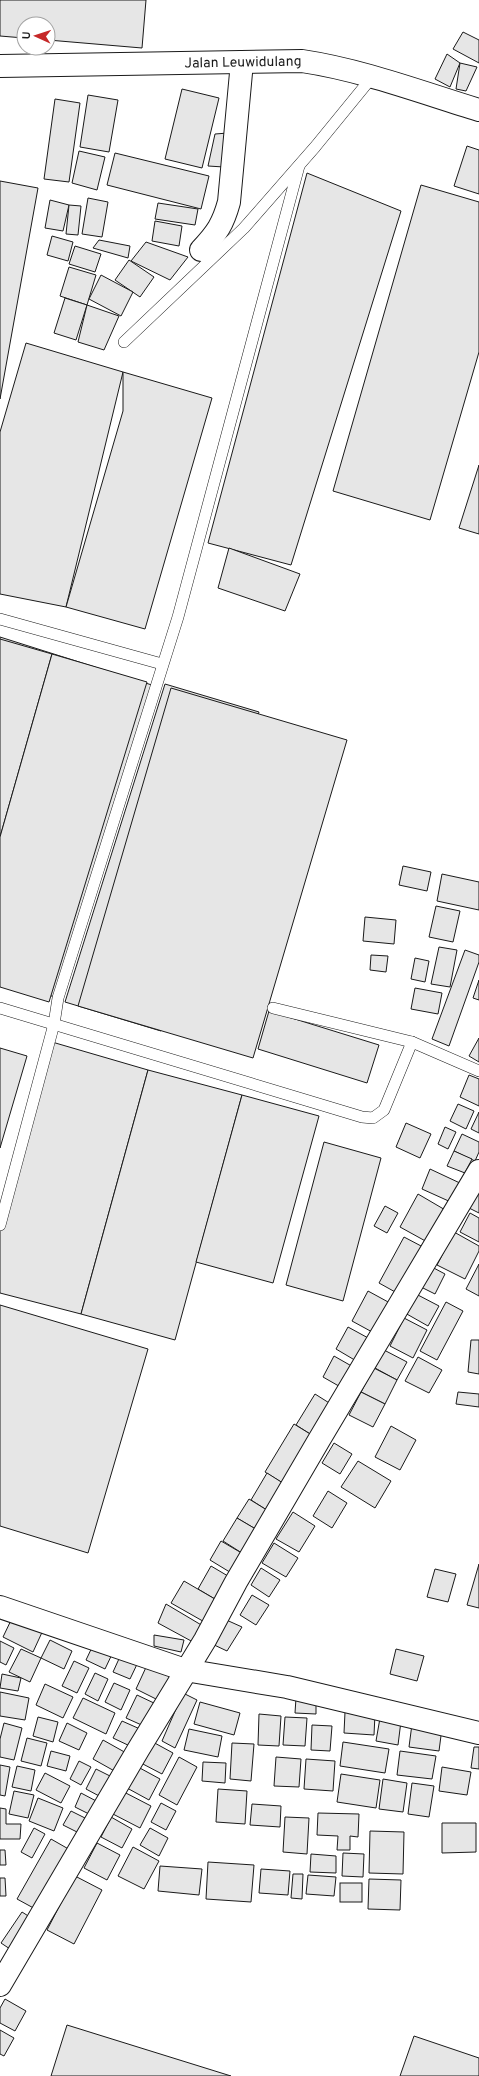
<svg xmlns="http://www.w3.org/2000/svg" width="479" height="2076" font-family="Overpass,sans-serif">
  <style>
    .building { fill: #e6e6e6; stroke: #1a1a1a }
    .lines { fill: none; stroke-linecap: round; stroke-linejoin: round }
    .lane-casing { stroke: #1a1a1a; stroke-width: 12 }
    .street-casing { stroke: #1a1a1a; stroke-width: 24 }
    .lane { stroke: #fff; stroke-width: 11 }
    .street { stroke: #fff; stroke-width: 22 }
    .labels { text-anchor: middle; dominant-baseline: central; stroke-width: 3; stroke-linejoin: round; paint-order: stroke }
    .street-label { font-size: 14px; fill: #1a1a1a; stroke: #fff }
  </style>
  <rect width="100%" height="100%" fill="#fff"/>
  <g class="building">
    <path d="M0 0H146L142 48 48 40V24H24V38L0 36Z"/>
    <path d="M463 32 479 40V63L453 49Z"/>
    <path d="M447 54 460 63 450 87 435 79Z"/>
    <path d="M460 63 477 67 466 91 456 89Z"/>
    <path d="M182 89 219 98 202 168 165 159Z"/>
    <path d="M88 95 118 100 109 152 80 147Z"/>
    <path d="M55 99 80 103 69 182 44 179Z"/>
    <path d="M228 133 224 167 208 166 215 134Z"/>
    <path d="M467 146 479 150V194L454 186Z"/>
    <path d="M79 151 105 157 97 190 72 183Z"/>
    <path d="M115 153 209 176 201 209 107 185Z"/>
    <path d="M307 173 401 211 291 565 208 543Z"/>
    <path d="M0 181 38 188 0 399Z"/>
    <path d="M421 185 479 202V352L430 520 333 491Z"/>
    <path d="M88 198 108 202 102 237 82 234Z"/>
    <path d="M50 200 69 205 63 231 45 228Z"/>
    <path d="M158 203 198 209 195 225 155 219Z"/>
    <path d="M69 205 81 206 78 235 66 234Z"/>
    <path d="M155 221 182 226 179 246 152 241Z"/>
    <path d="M52 236 73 242 68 261 47 255Z"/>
    <path d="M99 240 130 246 128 258 93 248Z"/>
    <path d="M146 242 188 257 170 280 131 261Z"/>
    <path d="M75 246 101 254 95 272 69 264Z"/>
    <path d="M129 260 154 277 140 297 115 280Z"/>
    <path d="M69 267 96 275 87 305 60 296Z"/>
    <path d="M101 275 133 292 121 316 89 299Z"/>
    <path d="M65 298 87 305 76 340 54 333Z"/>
    <path d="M87 305 119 316 104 350 78 342Z"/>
    <path d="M26 343 123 372 66 607 0 594V432Z"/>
    <path d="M123 372 212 398 145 629 66 607 123 411Z"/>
    <path d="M479 465V534L459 528Z"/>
    <path d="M229 548 300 574 285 611 218 588Z"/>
    <path d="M0 637 155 686 58 998 0 980Z"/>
    <path d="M0 639 52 654 0 837Z"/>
    <path d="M52 654 147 682 49 1002 0 987V837Z"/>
    <path d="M165 684 259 712 161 1031 65 1002Z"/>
    <path d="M171 688 347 740 253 1058 78 1006Z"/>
    <path d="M403 866 431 872 427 891 399 885Z"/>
    <path d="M442 874 479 882V910L437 901Z"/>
    <path d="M436 906 460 911 453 942 429 937Z"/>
    <path d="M365 917 396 920 394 944 363 941Z"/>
    <path d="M439 947 457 950 450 987 431 984Z"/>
    <path d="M465 950 479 955V962L449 1046 432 1039Z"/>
    <path d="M371 955 388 956 386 972 370 970Z"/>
    <path d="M415 958 429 961 425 982 411 979Z"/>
    <path d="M479 980V1000L473 998Z"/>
    <path d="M415 988 442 993 438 1014 411 1009Z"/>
    <path d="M269 1011 379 1045 367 1083 258 1049Z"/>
    <path d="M479 1038V1062L469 1056Z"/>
    <path d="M52 1042 148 1070 81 1314 0 1293V1229Z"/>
    <path d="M0 1048 27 1056 0 1148Z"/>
    <path d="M148 1070 242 1095 175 1340 81 1314Z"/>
    <path d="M469 1075 479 1079V1106L460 1097Z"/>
    <path d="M242 1095 319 1116 273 1283 196 1262Z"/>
    <path d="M458 1104 474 1111 466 1129 450 1121Z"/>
    <path d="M479 1112V1133L471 1129Z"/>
    <path d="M406 1123 431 1134 420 1158 396 1147Z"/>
    <path d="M445 1127 456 1132 448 1149 438 1144Z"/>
    <path d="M462 1134 479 1142V1152L475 1161 454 1151Z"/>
    <path d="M324 1142 381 1158 343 1301 286 1285Z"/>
    <path d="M454 1151 472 1159 465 1173 447 1166Z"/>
    <path d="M430 1169 462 1184 453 1203 422 1189Z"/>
    <path d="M479 1190V1213L469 1208Z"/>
    <path d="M418 1194 447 1211 429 1243 400 1227Z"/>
    <path d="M385 1206 398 1213 387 1233 374 1226Z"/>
    <path d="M470 1213 479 1218V1242L460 1232Z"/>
    <path d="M454 1232 479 1246V1251L465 1279 437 1265Z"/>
    <path d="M404 1237 423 1247 397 1293 379 1283Z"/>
    <path d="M479 1264V1296L466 1289Z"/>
    <path d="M430 1266 445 1274 435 1294 419 1286Z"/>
    <path d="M368 1291 390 1303 374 1333 352 1321Z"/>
    <path d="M416 1294 439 1306 428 1326 405 1313Z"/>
    <path d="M446 1302 463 1311 437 1360 420 1351Z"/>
    <path d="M0 1305 148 1349 88 1553 0 1526Z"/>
    <path d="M404 1318 427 1330 413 1358 390 1346Z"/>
    <path d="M348 1327 370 1339 358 1362 336 1349Z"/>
    <path d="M471 1340H479V1374L468 1372Z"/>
    <path d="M384 1350 407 1362 397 1380 375 1368Z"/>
    <path d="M334 1356 355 1368 344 1389 323 1377Z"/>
    <path d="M418 1357 442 1370 429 1393 405 1381Z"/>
    <path d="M374 1368 397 1380 385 1404 361 1392Z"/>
    <path d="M361 1392 385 1404 373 1427 349 1415Z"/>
    <path d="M458 1392 479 1394V1407L456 1404Z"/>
    <path d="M315 1394 334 1406 315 1437 296 1425Z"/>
    <path d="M294 1424 315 1437 286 1485 265 1472Z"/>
    <path d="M391 1426 416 1440 400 1470 375 1457Z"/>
    <path d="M334 1443 352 1454 340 1474 322 1463Z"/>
    <path d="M358 1461 391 1481 375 1508 341 1487Z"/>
    <path d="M267 1473 286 1485 270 1512 251 1500Z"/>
    <path d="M328 1491 347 1503 332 1528 313 1516Z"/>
    <path d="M249 1499 270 1512 259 1531 237 1518Z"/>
    <path d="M293 1512 315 1526 299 1552 276 1539Z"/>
    <path d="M237 1518 259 1531 245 1555 223 1541Z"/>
    <path d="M221 1541 245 1555 233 1574 210 1560Z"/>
    <path d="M274 1543 298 1558 286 1577 262 1563Z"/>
    <path d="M479 1564V1608L467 1605Z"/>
    <path d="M211 1566 233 1579 220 1602 198 1589Z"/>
    <path d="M261 1568 280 1580 269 1597 251 1585Z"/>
    <path d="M435 1569 456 1574 448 1602 427 1597Z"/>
    <path d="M184 1581 220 1602 208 1624 171 1603Z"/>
    <path d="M252 1595 269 1605 256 1625 240 1615Z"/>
    <path d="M166 1604 203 1626 193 1642 158 1623Z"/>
    <path d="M14 1614 44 1628 33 1652 3 1637Z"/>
    <path d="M222 1618 242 1627 227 1651 210 1643Z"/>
    <path d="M154 1635 184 1640 181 1652 154 1646Z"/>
    <path d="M50 1640 72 1651 64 1669 41 1658Z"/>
    <path d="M0 1641 14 1648 6 1665 0 1662Z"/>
    <path d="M95 1641 114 1650 105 1669 86 1660Z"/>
    <path d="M21 1649 41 1658 30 1682 9 1672Z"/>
    <path d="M396 1649 424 1656 417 1681 390 1674Z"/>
    <path d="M123 1650 140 1658 130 1679 113 1672Z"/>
    <path d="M74 1661 89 1668 77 1693 62 1686Z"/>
    <path d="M148 1663 172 1674 160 1701 136 1689Z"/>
    <path d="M95 1673 108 1679 98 1701 85 1694Z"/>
    <path d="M2 1674 21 1678 18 1691 0 1688Z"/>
    <path d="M114 1683 130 1690 121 1710 105 1702Z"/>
    <path d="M45 1684 73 1697 63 1718 36 1705Z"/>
    <path d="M0 1692 29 1698 25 1720 0 1716Z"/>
    <path d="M183 1693 197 1700 175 1748 162 1741Z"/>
    <path d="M137 1695 156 1704 146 1727 126 1718Z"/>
    <path d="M83 1698 115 1713 106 1734 73 1718Z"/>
    <path d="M296 1698 316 1700V1714L295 1713Z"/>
    <path d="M200 1702 240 1713 234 1735 194 1724Z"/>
    <path d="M345 1712 375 1714 374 1735 344 1733Z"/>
    <path d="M259 1714 281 1716 279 1746 258 1745Z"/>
    <path d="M38 1717 58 1722 53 1742 33 1736Z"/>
    <path d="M285 1717 307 1718 305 1746 283 1745Z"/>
    <path d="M380 1718 401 1721 398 1745 376 1741Z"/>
    <path d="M122 1721 140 1729 132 1747 113 1738Z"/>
    <path d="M4 1723 22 1728 14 1760 0 1757V1739Z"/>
    <path d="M67 1723 87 1733 79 1750 59 1741Z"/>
    <path d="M412 1724 442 1728 439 1751 409 1747Z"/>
    <path d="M312 1725 332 1726 330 1751 311 1750Z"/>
    <path d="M189 1729 222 1736 218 1757 184 1750Z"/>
    <path d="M27 1738 47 1743 41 1766 21 1761Z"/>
    <path d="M103 1740 128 1754 118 1773 93 1759Z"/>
    <path d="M151 1741 173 1753 162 1774 141 1763Z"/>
    <path d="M343 1742 389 1749 385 1773 340 1766Z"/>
    <path d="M232 1743 254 1744 251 1781 230 1779Z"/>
    <path d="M474 1747H479V1769L471 1768Z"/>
    <path d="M51 1751 70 1756 66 1771 47 1766Z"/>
    <path d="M400 1751 436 1756 432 1779 397 1775Z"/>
    <path d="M179 1757 197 1767 177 1805 159 1795Z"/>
    <path d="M276 1757 301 1759 299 1787 274 1786Z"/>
    <path d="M306 1759 335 1761 333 1791 304 1789Z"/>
    <path d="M79 1761 91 1767 81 1785 70 1779Z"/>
    <path d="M203 1762 226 1763 225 1783 202 1781Z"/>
    <path d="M0 1765 10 1767 5 1796 0 1795Z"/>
    <path d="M17 1766 35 1770 31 1791 12 1787Z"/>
    <path d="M138 1767 160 1779 149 1800 127 1788Z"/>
    <path d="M442 1767 471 1772 467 1795 439 1791Z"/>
    <path d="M96 1769 112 1777 101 1797 86 1789Z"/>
    <path d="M45 1773 70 1786 61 1803 36 1790Z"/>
    <path d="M341 1774 380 1780 376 1808 337 1802Z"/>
    <path d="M383 1779 407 1783 403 1812 379 1809Z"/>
    <path d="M412 1783 434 1786 429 1817 408 1814Z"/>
    <path d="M218 1789 247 1791 245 1824 216 1822Z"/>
    <path d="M14 1791 34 1795 28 1818 9 1814Z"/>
    <path d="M122 1791 151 1806 140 1828 111 1813Z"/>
    <path d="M81 1793 100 1803 93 1816 75 1807Z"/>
    <path d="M38 1798 63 1808 54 1831 29 1821Z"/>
    <path d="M161 1803 176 1811 166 1830 151 1822Z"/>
    <path d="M252 1804 281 1806 280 1827 250 1825Z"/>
    <path d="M0 1808 6 1809V1824H21L20 1839H0Z"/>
    <path d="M71 1811 87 1819 79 1833 63 1825Z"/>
    <path d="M318 1813 359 1814 358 1837 350 1836V1850H337L338 1836 317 1835Z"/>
    <path d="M111 1817 132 1829 122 1848 101 1837Z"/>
    <path d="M285 1817 309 1818 307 1854 283 1852Z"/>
    <path d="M442 1823H476V1852L442 1853Z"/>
    <path d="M34 1828 45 1834 32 1858 21 1852Z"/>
    <path d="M150 1828 168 1838 159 1856 140 1845Z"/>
    <path d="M370 1831 404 1832 403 1874 369 1873Z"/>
    <path d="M51 1839 72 1851 39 1911 17 1899Z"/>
    <path d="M97 1843 120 1855 107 1880 84 1868Z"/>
    <path d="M133 1847 159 1861 144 1889 118 1876Z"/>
    <path d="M0 1850H5L6 1865H0Z"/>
    <path d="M343 1853 364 1854 363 1877 342 1876Z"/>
    <path d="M311 1854 336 1856V1873L310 1872Z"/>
    <path d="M208 1862 254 1865 251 1902 206 1899Z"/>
    <path d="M160 1866 202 1869 199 1895 158 1891Z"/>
    <path d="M261 1869 290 1871 288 1895 259 1893Z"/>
    <path d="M293 1874H303L302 1899 291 1898Z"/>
    <path d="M308 1875 336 1877 334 1896 306 1894Z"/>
    <path d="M75 1876 102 1890 74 1944 47 1930Z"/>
    <path d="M0 1878H5L6 1896H0Z"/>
    <path d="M369 1879 401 1880 400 1910 368 1909Z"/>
    <rect x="340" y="1883" width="22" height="19"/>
    <path d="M22 1912 33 1919 13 1951 1 1943Z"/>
    <path d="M5 1999 26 2011 15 2031 0 2023V2008Z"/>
    <path d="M67 2025 231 2076H51Z"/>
    <path d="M0 2030 14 2038 4 2056 0 2054Z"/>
    <path d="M414 2036 479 2058V2076H400Z"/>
  </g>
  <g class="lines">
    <defs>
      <g id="lane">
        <path d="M124 342 244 228 315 147 373 76"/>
        <path d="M0 619 162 664"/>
        <path d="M0 1008 362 1117 373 1118 384 1110 412 1042"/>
        <path d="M273 1008 412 1042 479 1071"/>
        <path d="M0 1225 54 1024 58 998 178 617 299 166"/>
      </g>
      <g id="street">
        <path d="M0 66 302 61C362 70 420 92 479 110"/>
        <path d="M201 250C217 233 223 224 229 202L242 62"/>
        <path d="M0 1607 185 1670 287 1687 479 1733"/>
        <path d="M0 1985 138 1750 205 1640 236 1582 319 1440 479 1171"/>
      </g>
    </defs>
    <use href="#lane" class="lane-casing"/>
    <use href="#street" class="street-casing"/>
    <use href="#lane" class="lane"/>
    <use href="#street" class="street"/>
  </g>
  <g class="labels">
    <g class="street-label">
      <text transform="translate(243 63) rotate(-1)">Jalan Leuwidulang</text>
    </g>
  </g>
  <g transform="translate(36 36) rotate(273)"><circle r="19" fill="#ffffff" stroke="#a3a3a3"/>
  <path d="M0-3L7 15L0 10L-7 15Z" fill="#c62828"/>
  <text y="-6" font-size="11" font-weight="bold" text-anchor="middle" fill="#1a1a1a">U</text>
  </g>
</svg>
